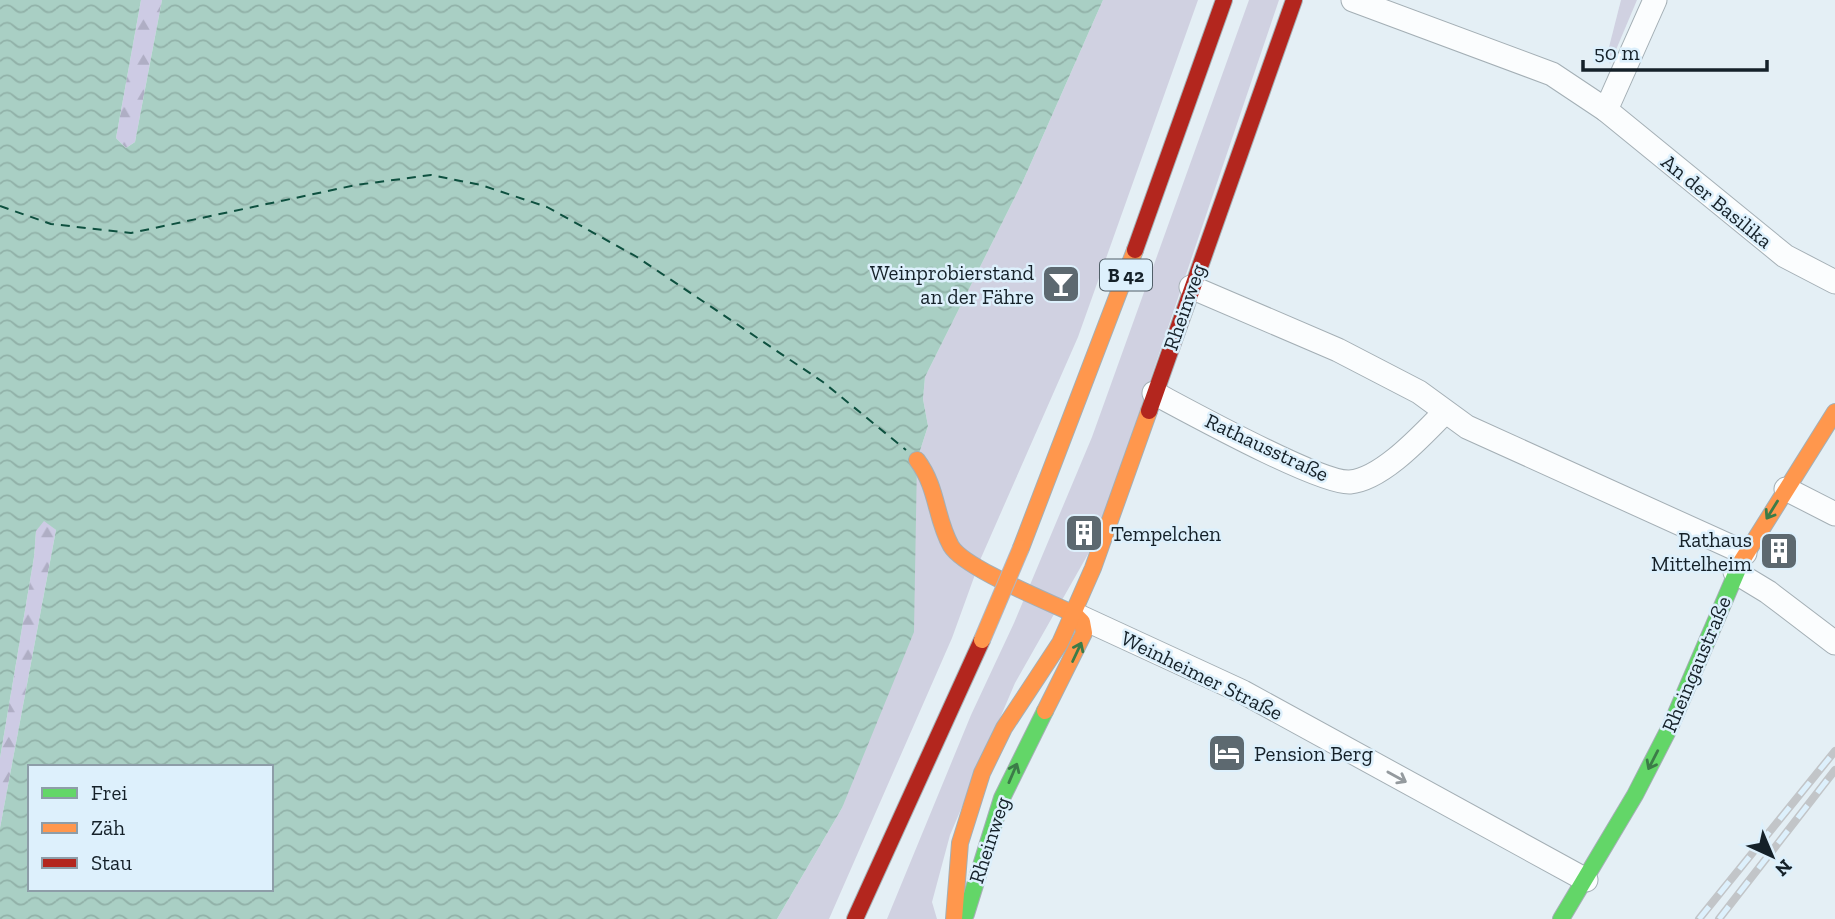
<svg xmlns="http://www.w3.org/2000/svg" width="1835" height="919" font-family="'Zilla Slab',serif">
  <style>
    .green { fill: #d0d1e1 }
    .forest { fill: url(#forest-firs) }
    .water { fill: url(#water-waves); fill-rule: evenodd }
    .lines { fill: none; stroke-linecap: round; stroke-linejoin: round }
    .ferry { stroke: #0e503f; stroke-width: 2; stroke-dasharray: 9 7; stroke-linecap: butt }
    .street-casing { stroke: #a4afb5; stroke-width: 25 }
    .fast-casing { stroke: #a4afb5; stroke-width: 18 }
    .slow-casing { stroke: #a4afb5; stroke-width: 18 }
    .jam-casing { stroke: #a4afb5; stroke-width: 18 }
    .street { stroke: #fbfdfe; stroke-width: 23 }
    .fast { stroke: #63d668; stroke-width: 16 }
    .slow { stroke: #ff974d; stroke-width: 16 }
    .jam { stroke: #b3261e; stroke-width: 16 }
    .rail-casing { stroke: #c2c5c8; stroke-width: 8 }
    .rail { stroke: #ddf0fc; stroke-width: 5; stroke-dasharray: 16; stroke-linecap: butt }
    .slow-bridge-casing { stroke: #aeb7c2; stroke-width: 18; stroke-linecap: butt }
    .slow-bridge { stroke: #ff974d; stroke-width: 16 }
    .oneway { stroke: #3c7c48 }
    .oneway2 { stroke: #949a9e }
    .labels { text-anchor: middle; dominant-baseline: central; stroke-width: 5; stroke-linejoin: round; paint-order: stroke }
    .shield { fill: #ddf0fc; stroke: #515f68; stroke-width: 2 }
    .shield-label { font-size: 19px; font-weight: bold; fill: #152129 }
    .street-label { font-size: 21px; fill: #152129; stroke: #ddf0fc }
    .poi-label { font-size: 21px; fill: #152129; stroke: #ddf0fc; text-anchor: end }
  </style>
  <defs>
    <pattern id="forest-firs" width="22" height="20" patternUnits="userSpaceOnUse" patternTransform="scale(1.75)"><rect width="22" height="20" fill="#cdcbe4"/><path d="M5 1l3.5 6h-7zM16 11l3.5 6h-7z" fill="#afaec4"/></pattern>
    <pattern id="water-waves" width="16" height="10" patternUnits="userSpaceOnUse" patternTransform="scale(1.75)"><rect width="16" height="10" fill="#a9cfc4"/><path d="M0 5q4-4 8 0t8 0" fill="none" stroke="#91b1a8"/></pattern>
  </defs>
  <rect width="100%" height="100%" fill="#e4eff5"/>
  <g class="green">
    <path d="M1103 0H1198L1078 337 981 558 952 638 829 919H777L842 808 917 460 928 426 923 399 925 377 1023 181Z"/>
    <path d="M1249 0H1279L1096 540 1015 683 950 835 932 902 937 919H887L971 715 1014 623 1092 437Z"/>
    <path d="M1621 0H1637L1610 64 1607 55Z"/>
  </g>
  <g class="forest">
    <path d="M141 0H162L135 142 126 148 116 138Z"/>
    <path d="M44 520 56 530 0 828V758L34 557 36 530Z"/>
  </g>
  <path class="water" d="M0 0H141L116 138 126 148 135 142 162 0H1103L1023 181 925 377 923 399 928 426 917 460 914 632 842 808 777 919H0V828L56 530 44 521 36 531 34 557 0 758ZM30 767H271V889H30Z"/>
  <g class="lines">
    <path class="ferry" d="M0 206 51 224 131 233 356 185 431 175 481 185 547 207 637 257 823 382 906 450"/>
    <defs>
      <g id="street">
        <path d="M1353 0 1552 74 1606 110 1785 256 1835 282"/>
        <path d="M1606 110 1655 0"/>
        <path d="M1191 287 1338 350 1419 392 1467 427 1745 553"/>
        <path d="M1154 393C1188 411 1320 484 1350 482 1383 479 1423 434 1445 412"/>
        <path d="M1786 489 1835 514"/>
        <path d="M1735 572 1768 592 1835 643"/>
        <path d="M1074 614 1243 692 1586 880"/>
      </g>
      <g id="fast">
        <path d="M966 914 1002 798 1045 711"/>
        <path d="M1561 919 1635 795 1671 725 1741 562"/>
      </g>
      <g id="slow">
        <path d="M917 460C938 488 935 517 951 546 964 568 1047 601 1074 614L1082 622 1084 633 1045 711"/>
        <path d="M1021 548 1135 250"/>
        <path d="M1741 562 1835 412"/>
        <path d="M954 919 960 843 982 773 1004 728 1060 643 1093 568 1149 411"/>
      </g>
      <g id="jam">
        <path d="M1135 250 1224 0"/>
        <path d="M1149 411 1294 0"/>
        <path d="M855 919 982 640"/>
      </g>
    </defs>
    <use href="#street" class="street-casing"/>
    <use href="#fast" class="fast-casing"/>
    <use href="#slow" class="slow-casing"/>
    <use href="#jam" class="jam-casing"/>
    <use href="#street" class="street"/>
    <use href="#fast" class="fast"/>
    <use href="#slow" class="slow"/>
    <use href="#jam" class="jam"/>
    <defs>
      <g id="rail">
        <path d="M1699 919 1835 751"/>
        <path d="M1719 919 1835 770"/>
      </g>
    </defs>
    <use href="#rail" class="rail-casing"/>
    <use href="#rail" class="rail"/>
    <defs>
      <path id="slow-bridge" d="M982 640 1021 548"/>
    </defs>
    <use href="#slow-bridge" class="slow-bridge-casing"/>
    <use href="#slow-bridge" class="slow-bridge"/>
  </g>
  <defs><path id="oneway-shaft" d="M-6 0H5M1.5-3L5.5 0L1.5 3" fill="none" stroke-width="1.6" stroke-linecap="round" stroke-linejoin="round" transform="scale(1.75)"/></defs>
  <g class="oneway">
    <use href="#oneway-shaft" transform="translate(1772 510) rotate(122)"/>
    <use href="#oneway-shaft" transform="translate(1077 652) rotate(-65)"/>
    <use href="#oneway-shaft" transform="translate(1653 760) rotate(117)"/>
    <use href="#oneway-shaft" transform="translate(1013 773) rotate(-67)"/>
  </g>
  <use class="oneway2" href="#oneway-shaft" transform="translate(1397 777) rotate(29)"/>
  <defs>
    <symbol id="bar-square" viewBox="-11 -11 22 22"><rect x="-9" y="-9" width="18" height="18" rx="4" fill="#5d6970" stroke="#ddf0fc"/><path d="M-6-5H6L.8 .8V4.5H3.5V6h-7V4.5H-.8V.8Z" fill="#fff"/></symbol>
    <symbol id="building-square" viewBox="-11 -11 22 22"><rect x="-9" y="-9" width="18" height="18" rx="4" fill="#5d6970" stroke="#ddf0fc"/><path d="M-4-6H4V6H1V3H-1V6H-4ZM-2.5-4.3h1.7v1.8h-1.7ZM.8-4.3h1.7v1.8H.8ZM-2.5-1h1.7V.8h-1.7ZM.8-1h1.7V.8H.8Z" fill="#fff"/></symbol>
    <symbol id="hotel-square" viewBox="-11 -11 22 22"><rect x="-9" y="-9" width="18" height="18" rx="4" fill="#5d6970" stroke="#ddf0fc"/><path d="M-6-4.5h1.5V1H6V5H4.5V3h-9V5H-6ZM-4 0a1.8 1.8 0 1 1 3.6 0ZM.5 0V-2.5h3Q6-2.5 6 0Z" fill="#fff"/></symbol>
  </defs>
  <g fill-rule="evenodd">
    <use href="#bar-square" x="1039" y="262" width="44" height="44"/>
    <use href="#building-square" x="1062" y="511" width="44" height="44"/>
    <use href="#building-square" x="1757" y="529" width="44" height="44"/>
    <use href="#hotel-square" x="1205" y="731" width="44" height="44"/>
  </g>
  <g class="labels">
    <rect class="shield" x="1100" y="259.5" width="52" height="31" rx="5"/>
    <g class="shield-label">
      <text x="1126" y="275">B 42</text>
    </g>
    <g class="street-label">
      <text transform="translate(1717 201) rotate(39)">An der Basilika</text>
      <text transform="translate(1184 307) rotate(-71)">Rheinweg</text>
      <text transform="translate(1267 447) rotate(25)">Rathausstraße</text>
      <text transform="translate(1696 664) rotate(-67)">Rheingaustraße</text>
      <text transform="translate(1202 675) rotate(26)">Weinheimer Straße</text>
      <text transform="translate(989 840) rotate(-72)">Rheinweg</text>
    </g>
    <g class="poi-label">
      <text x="1034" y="272">Weinprobierstand<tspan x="1034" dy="24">an der Fähre</tspan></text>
      <text x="1111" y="533" text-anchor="start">Tempelchen</text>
      <text x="1752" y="539">Rathaus<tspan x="1752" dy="24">Mittelheim</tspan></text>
      <text x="1254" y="753" text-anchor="start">Pension Berg</text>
    </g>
  </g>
  <rect x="28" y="765" width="245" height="126" fill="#ddf0fc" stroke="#8d9da8" stroke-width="2"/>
  <rect x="42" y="788" width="35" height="10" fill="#63d668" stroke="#8d9da8" stroke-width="2"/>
  <text x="91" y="800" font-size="21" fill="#152129">Frei</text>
  <rect x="42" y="823" width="35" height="10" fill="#ff974d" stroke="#8d9da8" stroke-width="2"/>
  <text x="91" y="835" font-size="21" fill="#152129">Zäh</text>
  <rect x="42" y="858" width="35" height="10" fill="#b3261e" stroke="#8d9da8" stroke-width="2"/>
  <text x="91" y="870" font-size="21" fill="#152129">Stau</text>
  <g transform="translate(1772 856) rotate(136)" stroke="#ddf0fc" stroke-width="5" paint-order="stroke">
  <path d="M0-5L12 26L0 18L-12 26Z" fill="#152129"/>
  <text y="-10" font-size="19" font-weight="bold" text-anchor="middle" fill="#152129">N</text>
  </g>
  <path d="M1583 60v10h184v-10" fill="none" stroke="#152129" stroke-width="3.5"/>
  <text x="1594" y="60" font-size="21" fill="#152129" stroke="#ddf0fc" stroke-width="5" paint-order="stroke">50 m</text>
</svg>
